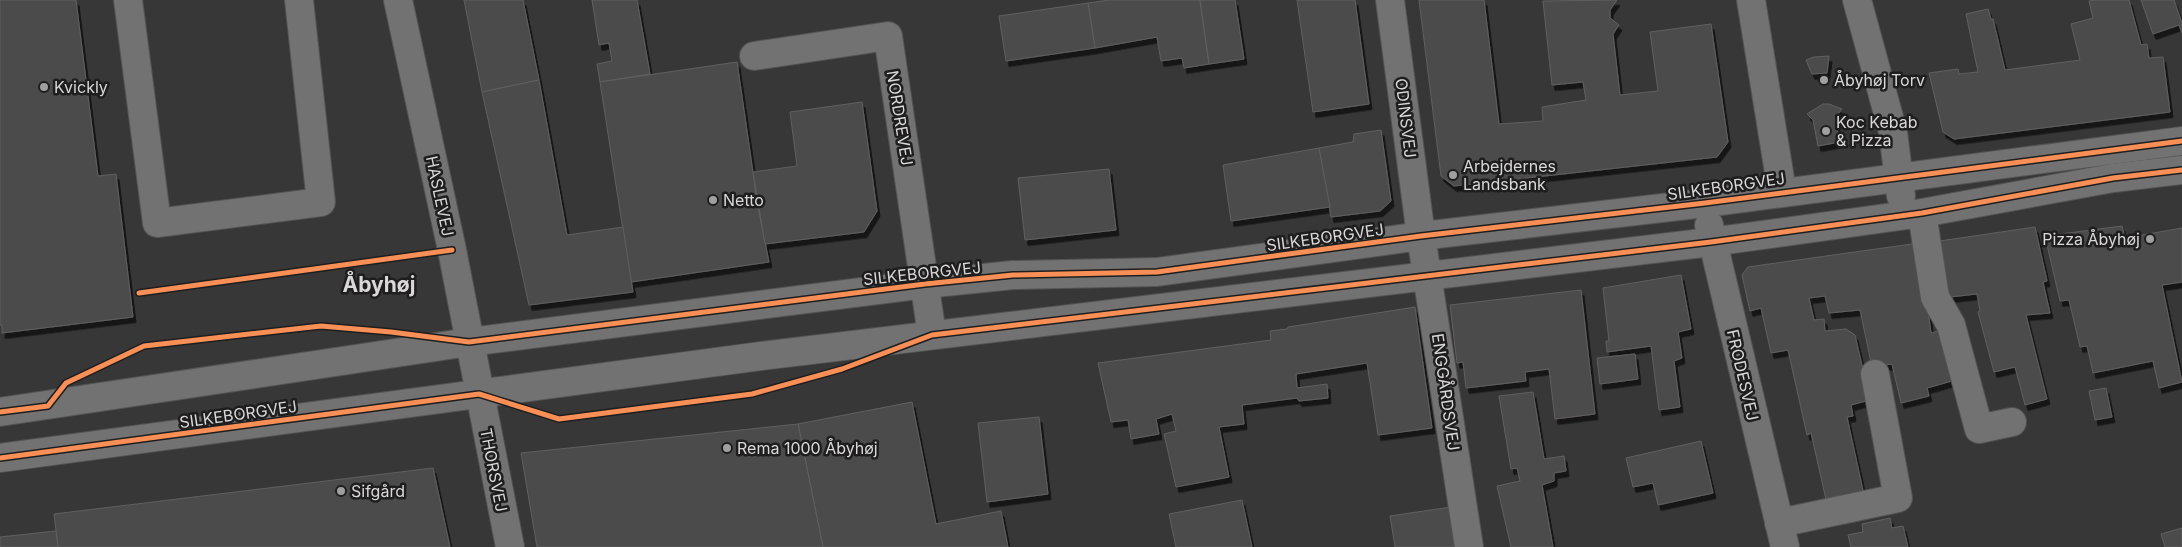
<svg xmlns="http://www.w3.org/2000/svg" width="2182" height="547" font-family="Inter,sans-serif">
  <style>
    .building { fill: #4c4b4b; stroke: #615f60; filter: url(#shadow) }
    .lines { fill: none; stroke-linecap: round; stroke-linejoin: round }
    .minor-casing { stroke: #545353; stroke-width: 30 }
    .minor { stroke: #737272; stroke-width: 28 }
    .cycleway-casing { stroke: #1f1e1e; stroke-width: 8 }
    .cycleway { stroke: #f78f57; stroke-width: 5 }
    .poi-dot { fill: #a1a0a0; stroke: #1f1e1e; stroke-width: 2 }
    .labels { text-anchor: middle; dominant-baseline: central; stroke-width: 5; stroke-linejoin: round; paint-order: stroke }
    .poi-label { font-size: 16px; fill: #dad8d9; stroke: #1f1e1e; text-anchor: start }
    .street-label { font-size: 16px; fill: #dad8d9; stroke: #1f1e1e }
    .district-label { font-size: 21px; font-weight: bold; fill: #dad8d9; stroke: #1f1e1e }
  </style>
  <defs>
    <filter id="shadow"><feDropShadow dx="3" dy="5.5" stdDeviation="0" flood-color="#0009"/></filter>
  </defs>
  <rect width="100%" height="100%" fill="#383737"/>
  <g class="building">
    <path d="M0 0H76L98 176 116 174 133 317 2 333V325H0Z"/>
    <path d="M464 0H523L539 80 482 92Z"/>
    <path d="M592 0H637L650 74 600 82 597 64 612 61 609 43 599 45Z"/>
    <path d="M1109 0H1200L1209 64 1184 68 1182 58 1161 61 1157 37 1095 48 1088 3Z"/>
    <path d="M1200 0H1235L1244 59 1209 64Z"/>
    <path d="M1297 0H1355L1369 104 1313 112Z"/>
    <path d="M1419 0H1484L1499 124 1543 121 1542 107 1586 100 1583 82 1552 85 1543 1 1617 0 1610 10V18L1619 25 1613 34 1620 95 1658 91 1650 32 1711 24 1728 142 1717 157 1454 186 1441 176Z"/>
    <path d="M2095 0H2129L2141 45 2147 44 2149 58 2163 57 2170 112 1954 139 1943 132 1929 73 1958 69 1959 74 1978 72 1966 14 1988 9 1991 19H1993L2005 70 2080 60 2071 24 2093 18 2089 1Z"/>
    <path d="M2141 0H2174L2182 23V33L2179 25 2153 34Z"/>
    <path d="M1088 3 1095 48 1006 61 999 16Z"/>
    <path d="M1829 56 1827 73 1812 74 1806 60 1814 57Z"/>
    <path d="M737 62 758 207 769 262 631 282 600 82Z"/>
    <path d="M539 80 567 235 623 227 633 292 529 305 482 92Z"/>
    <path d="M862 102 877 211 864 232 765 244 753 172 797 166 790 112Z"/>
    <path d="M1823 104H1829L1842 109 1835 118 1840 142 1818 146 1813 120 1807 114Z"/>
    <path d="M1381 130 1391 201 1380 211 1331 217 1319 148 1353 142 1354 134Z"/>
    <path d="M1319 148 1330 207 1231 221 1223 165Z"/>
    <path d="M1109 169 1116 230 1025 240 1018 178Z"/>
    <path d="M2122 226 2125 238 2182 228V282L2162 285 2182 382 2159 388 2153 361 2093 373 2087 346 2080 347 2069 300 2060 301 2045 236Z"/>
    <path d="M2035 227 2047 281 2043 282 2050 313 2026 315 2047 399 2025 405 2015 367 1994 372 1978 312 1980 311 1977 294 1941 298 1933 242Z"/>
    <path d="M1919 243 1931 333 1945 329 1959 379 1927 388 1929 396 1901 403 1892 364 1872 367 1860 310 1829 313 1825 296 1809 298 1814 320 1824 319 1825 331 1846 329 1855 335 1870 400 1851 405 1853 416 1847 417 1864 495 1827 504 1811 433 1807 435 1788 350 1771 353 1761 308 1750 311 1742 275 1748 267Z"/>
    <path d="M1681 275 1691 329 1678 332 1682 358 1674 361 1680 407 1659 410 1651 346 1607 352 1606 341H1609L1603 288Z"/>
    <path d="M1581 290 1595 414 1555 419 1549 369 1525 372 1526 381 1466 388 1463 362 1457 363 1450 305Z"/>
    <path d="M1415 307 1432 428 1378 435 1367 363 1296 374 1297 388 1327 384 1328 398 1299 401 1297 398 1242 405 1244 424 1219 427 1229 477 1176 487 1164 434 1176 431 1172 414 1156 419 1159 434 1131 439 1128 420 1111 422 1098 363 1271 340 1270 331 1287 329 1288 327Z"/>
    <path d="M1635 354 1638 379 1600 384 1597 358Z"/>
    <path d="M2106 388 2112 417 2095 420 2089 391Z"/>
    <path d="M1533 392 1544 459 1564 456 1566 471 1554 473V481L1542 485 1553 547H1511L1497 486 1520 481 1517 468 1511 469 1499 396Z"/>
    <path d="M912 402 936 524 1001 511 1008 547H823L798 424Z"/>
    <path d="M1039 417 1048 494 987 502 978 423Z"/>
    <path d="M798 424 823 547H537L521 453Z"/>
    <path d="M1701 441 1713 493 1658 505 1653 483 1633 487 1626 458Z"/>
    <path d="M433 468 450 547H58L54 514Z"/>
    <path d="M1242 500 1252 547H1176L1169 514Z"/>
    <path d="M1451 507 1457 547H1395L1390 516Z"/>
    <path d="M1890 518 1892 528 1903 526 1908 547H1851L1848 535 1863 532 1862 524Z"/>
    <path d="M2182 528V547H2165L2161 534Z"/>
    <path d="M56 531 58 547H0V537Z"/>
  </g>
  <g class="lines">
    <defs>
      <g id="minor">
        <path d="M128 0 157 223 321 202 299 0"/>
        <path d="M398 0 452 250 510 547"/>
        <path d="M1390 0 1421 236 1469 547"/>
        <path d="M1751 0 1782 191"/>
        <path d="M1857 0 1893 132 1901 196"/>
        <path d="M754 56 888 36 932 335"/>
        <path d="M1922 213 1935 297 1951 325 1979 429 2012 422"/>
        <path d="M1709 225 1785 547"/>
        <path d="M0 412 469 342 925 284 1013 275 1157 272 1421 236 1705 203 2182 141"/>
        <path d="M0 458 761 356 1711 242 1922 213 2113 178 2182 170"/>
        <path d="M1779 523 1898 498 1875 374"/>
      </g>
    </defs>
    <use href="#minor" class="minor-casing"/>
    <use href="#minor" class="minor"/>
    <defs>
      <g id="cycleway">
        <path d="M139 293 452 250"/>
        <path d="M0 412 48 406 66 383 144 346 321 326 391 332 469 342 925 284 1013 275 1157 272 1421 236 1705 203 2182 141"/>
        <path d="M0 458 479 394 559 419 752 394 842 369 932 335 1711 242 1922 213 2113 178 2182 170"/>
      </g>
    </defs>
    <use href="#cycleway" class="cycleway-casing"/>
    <use href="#cycleway" class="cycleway"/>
  </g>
  <g class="poi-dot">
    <circle cx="1824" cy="80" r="5"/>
    <circle cx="44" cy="87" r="5"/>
    <circle cx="1826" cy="131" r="5"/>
    <circle cx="1453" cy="175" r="5"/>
    <circle cx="713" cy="200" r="5"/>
    <circle cx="2150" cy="239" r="5"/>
    <circle cx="727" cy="448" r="5"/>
    <circle cx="341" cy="491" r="5"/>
  </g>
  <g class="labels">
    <g class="poi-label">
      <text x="1834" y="80">Åbyhøj Torv</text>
      <text x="54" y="87">Kvickly</text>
      <text x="1836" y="122">Koc Kebab<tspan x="1836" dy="18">&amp; Pizza</tspan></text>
      <text x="1463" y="166">Arbejdernes<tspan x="1463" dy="18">Landsbank</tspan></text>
      <text x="723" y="200">Netto</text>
      <text x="2140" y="239" text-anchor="end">Pizza Åbyhøj</text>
      <text x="737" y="448">Rema 1000 Åbyhøj</text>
      <text x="351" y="491">Sifgård</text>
    </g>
    <g class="street-label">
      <text transform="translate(900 118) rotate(81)">NORDREVEJ</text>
      <text transform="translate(1406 118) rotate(83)">ODINSVEJ</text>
      <text transform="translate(1726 186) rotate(-8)">SILKEBORGVEJ</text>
      <text transform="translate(440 196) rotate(78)">HASLEVEJ</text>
      <text transform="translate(1325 237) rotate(-8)">SILKEBORGVEJ</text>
      <text transform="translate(922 273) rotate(-6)">SILKEBORGVEJ</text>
      <text transform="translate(1743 375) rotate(77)">FRODESVEJ</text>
      <text transform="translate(1446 392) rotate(82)">ENGGÅRDSVEJ</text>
      <text transform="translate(238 414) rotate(-8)">SILKEBORGVEJ</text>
      <text transform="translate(494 470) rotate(79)">THORSVEJ</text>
    </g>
    <g class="district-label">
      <text x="379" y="284">Åbyhøj</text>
    </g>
  </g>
</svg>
